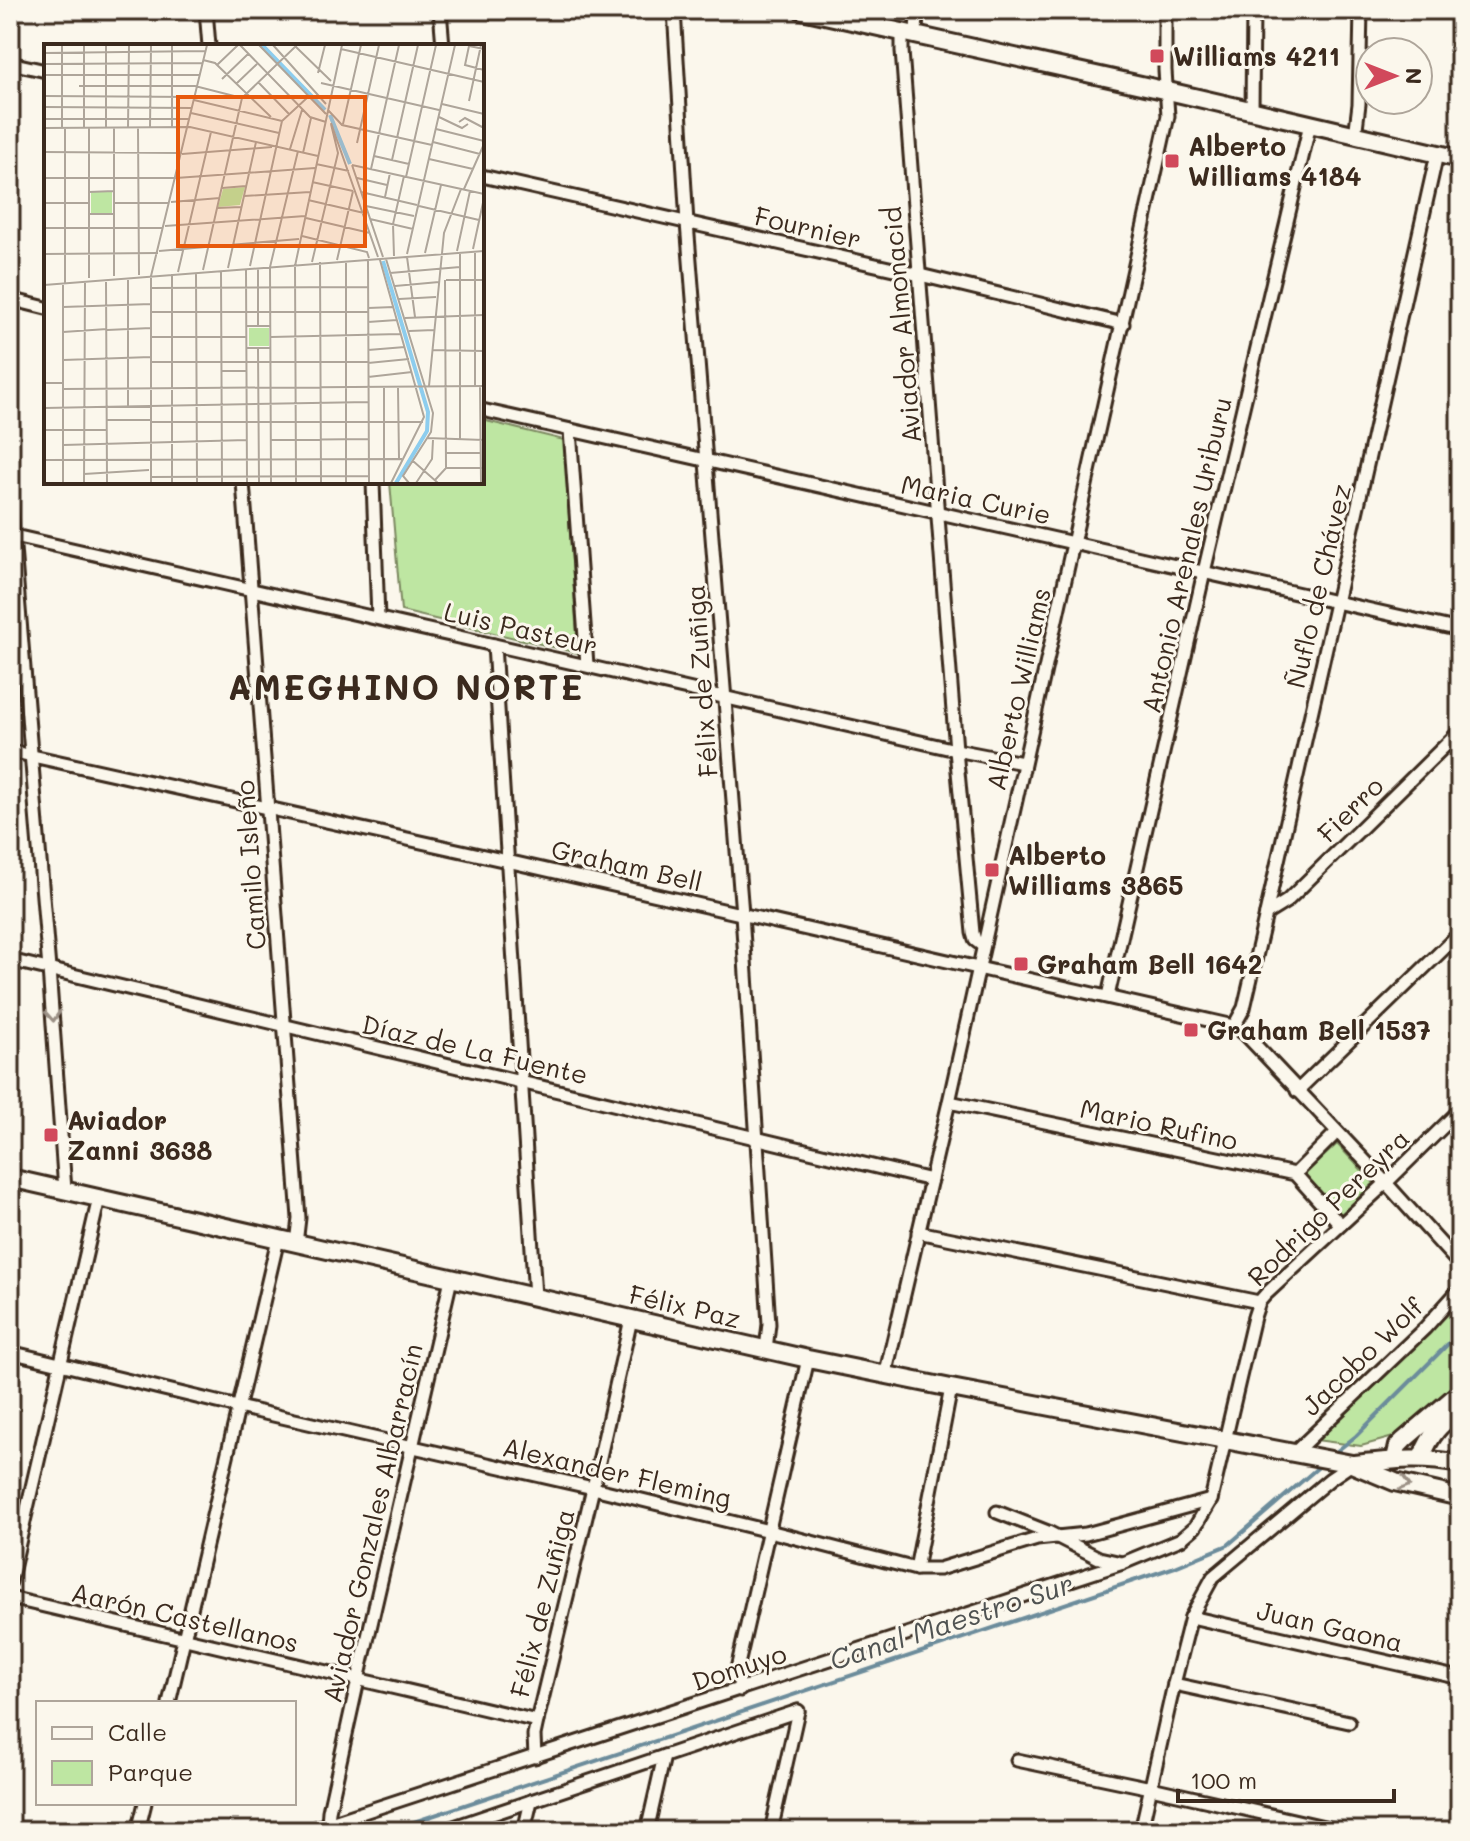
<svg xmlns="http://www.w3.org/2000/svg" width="1470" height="1841" font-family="Mali,sans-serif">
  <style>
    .green { fill: #bee6a2; stroke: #7c8860; stroke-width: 2 }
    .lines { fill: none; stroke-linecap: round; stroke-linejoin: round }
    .stream { stroke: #6c8c9b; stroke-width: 4 }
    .minor-casing { stroke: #3b2a1e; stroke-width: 17 }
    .secondary-casing { stroke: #3b2a1e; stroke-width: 22 }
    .minor { stroke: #fbf7ec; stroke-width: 11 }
    .secondary { stroke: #fbf7ec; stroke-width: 16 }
    .oneway { stroke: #9b9085 }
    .poi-dot { fill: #d1495b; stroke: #fbf7ec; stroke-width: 3 }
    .labels { text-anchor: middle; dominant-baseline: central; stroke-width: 6; stroke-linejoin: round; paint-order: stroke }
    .poi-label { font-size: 26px; font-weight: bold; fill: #3b2a1e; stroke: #fbf7ec; text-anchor: start }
    .street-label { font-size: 26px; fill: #3b2a1e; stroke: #fbf7ec }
    .water-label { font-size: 28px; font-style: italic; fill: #505352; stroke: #fbf7ec }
    .district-label { font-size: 34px; font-weight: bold; letter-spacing: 2px; fill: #3b2a1e; stroke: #fbf7ec }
    .inset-river { fill: none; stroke: #8dcdee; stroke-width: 4 }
    .inset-road { fill: none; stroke: #aea59a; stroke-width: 2 }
    .view { fill: #e8590c; fill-opacity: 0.15; stroke: #e8590c; stroke-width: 4 }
    .inset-edge { fill: none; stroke: #3b2a1e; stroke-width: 4 }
  </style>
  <rect width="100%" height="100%" fill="#fbf7ec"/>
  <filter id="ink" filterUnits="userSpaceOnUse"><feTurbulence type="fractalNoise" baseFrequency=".0125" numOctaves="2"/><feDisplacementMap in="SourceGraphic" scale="16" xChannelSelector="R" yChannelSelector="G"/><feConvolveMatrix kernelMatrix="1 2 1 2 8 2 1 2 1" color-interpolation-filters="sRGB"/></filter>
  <g filter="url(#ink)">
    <g class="green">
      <path d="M482 420 564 440 578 653 401 611 390 482H482Z"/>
      <path d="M1337 1144 1374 1183 1340 1215 1303 1176Z"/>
      <path d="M1460 1303V1381L1397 1436 1361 1446 1316 1440Z"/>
    </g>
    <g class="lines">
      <g class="stream">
        <path d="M1332 1455 1356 1436 1460 1332"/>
        <path d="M387 1831 1175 1567 1228 1545 1322 1464"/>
      </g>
      <defs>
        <g id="minor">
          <path d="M206 10 209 46"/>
          <path d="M440 10 443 46"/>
          <path d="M674 10 687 223 742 914 769 1324 766 1349"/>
          <path d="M902 32V51L956 750 973 933 975 940 983 946"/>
          <path d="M916 36 917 10"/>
          <path d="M10 63 46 71"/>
          <path d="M1252 111 1253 10"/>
          <path d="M1355 136 1359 104 1361 10"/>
          <path d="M482 176 920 275 1123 324"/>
          <path d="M10 299 46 308"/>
          <path d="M482 410 1460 630"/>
          <path d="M570 430 587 665"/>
          <path d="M243 482 299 1218 296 1244"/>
          <path d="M373 482 378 618"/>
          <path d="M10 500 49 969 65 1190"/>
          <path d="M10 535 956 750 1023 763"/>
          <path d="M494 645 535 1297"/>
          <path d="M10 751 507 861 1234 1026 1245 1034 1386 1183 1460 1265"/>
          <path d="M1266 914 1287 901 1460 731"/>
          <path d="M10 960 931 1180"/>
          <path d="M1108 996 1204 572 1310 124"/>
          <path d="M1234 1026 1244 1008 1266 914 1437 154"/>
          <path d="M1297 1091 1460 933"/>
          <path d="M949 1102 1295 1174 1340 1224"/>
          <path d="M1295 1174 1337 1132"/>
          <path d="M918 1232 1259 1302"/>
          <path d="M10 1352 238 1407 593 1488 769 1531 916 1569H939L1037 1539 1086 1534 1211 1500"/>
          <path d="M885 1376 949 1102 1168 116 1165 70V10"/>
          <path d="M1294 1453 1425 1328 1460 1289"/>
          <path d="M997 1512 1048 1532 1099 1558 1122 1563"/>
          <path d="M916 1569 951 1388"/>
          <path d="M10 1582 99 1198"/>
          <path d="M10 1598 537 1721"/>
          <path d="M1191 1617 1460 1678"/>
          <path d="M1174 1684 1349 1722"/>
          <path d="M740 1690 737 1669 808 1359"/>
          <path d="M169 1703 278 1239"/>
          <path d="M535 1757 534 1735 537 1721 593 1488 631 1319"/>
          <path d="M1017 1760 1151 1788 1342 1831"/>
          <path d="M328 1824 329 1811 358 1680 451 1279"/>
          <path d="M138 1831 145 1803"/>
          <path d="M306 1831 1123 1563 1181 1539 1195 1527 1211 1500 1254 1317 1259 1302 1266 1294 1386 1183 1460 1110"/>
          <path d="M442 1831 798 1711"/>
          <path d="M524 1831 531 1801"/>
          <path d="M647 1831 664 1756"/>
          <path d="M771 1831 798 1711"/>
          <path d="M1141 1831 1174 1684 1191 1617 1213 1577 1330 1479 1352 1464"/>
        </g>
        <g id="secondary">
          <path d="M802 10 1168 91 1460 159"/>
          <path d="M10 1178 808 1359 951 1388 1352 1464 1395 1482 1460 1497"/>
          <path d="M1421 1458C1432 1432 1439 1426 1460 1409"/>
          <path d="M1395 1459 1398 1446 1404 1440 1460 1392"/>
          <path d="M1354 1464C1394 1460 1419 1456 1460 1464"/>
        </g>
      </defs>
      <use href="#minor" class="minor-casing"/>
      <use href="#secondary" class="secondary-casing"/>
      <use href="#minor" class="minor"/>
      <use href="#secondary" class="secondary"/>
    </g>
    <defs><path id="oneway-chevron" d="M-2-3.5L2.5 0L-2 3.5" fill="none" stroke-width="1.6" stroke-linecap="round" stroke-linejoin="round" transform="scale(2)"/></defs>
    <g class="oneway">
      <use href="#oneway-chevron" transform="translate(53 1016) rotate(86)"/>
      <use href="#oneway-chevron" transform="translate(1405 1484) rotate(16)"/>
    </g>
  </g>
  <g class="poi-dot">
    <rect x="1149" y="48" width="16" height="16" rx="4"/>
    <rect x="1164" y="153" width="16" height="16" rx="4"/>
    <rect x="984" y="862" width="16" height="16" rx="4"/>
    <rect x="1013" y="956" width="16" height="16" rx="4"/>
    <rect x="1183" y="1022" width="16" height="16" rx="4"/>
    <rect x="43" y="1127" width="16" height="16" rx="4"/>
  </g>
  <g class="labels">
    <g class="poi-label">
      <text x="1173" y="56">Williams 4211</text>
      <text x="1188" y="146">Alberto<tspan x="1188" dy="30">Williams 4184</tspan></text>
      <text x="1008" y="855">Alberto<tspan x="1008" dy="30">Williams 3865</tspan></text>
      <text x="1037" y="964">Graham Bell 1642</text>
      <text x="1207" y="1030">Graham Bell 1537</text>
      <text x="67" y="1120">Aviador<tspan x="67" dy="30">Zanni 3638</tspan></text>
    </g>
    <g class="street-label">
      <text transform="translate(808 227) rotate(13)">Fournier</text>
      <text transform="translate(901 325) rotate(-95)">Aviador Almonacid</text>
      <text transform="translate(976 499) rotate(12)">Maria Curie</text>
      <text transform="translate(1186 555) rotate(-77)">Antonio Arenales Uriburu</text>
      <text transform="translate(1318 586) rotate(-77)">Ñuflo de Chávez</text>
      <text transform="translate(521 628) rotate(13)">Luis Pasteur</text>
      <text transform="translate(701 681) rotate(-94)">Félix de Zuñiga</text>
      <text transform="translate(1018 689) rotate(-77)">Alberto Williams</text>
      <text transform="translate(1350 809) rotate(-45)">Fierro</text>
      <text transform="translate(250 865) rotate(-94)">Camilo Isleño</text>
      <text transform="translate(627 865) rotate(13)">Graham Bell</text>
      <text transform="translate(475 1049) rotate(13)">Díaz de La Fuente</text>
      <text transform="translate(1159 1124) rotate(12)">Mario Rufino</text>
      <text transform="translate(1328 1207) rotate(-44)">Rodrigo Pereyra</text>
      <text transform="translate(685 1306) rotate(13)">Félix Paz</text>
      <text transform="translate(1362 1356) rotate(-44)">Jacobo Wolf</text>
      <text transform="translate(617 1472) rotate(13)">Alexander Fleming</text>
      <text transform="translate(372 1523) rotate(-77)">Aviador Gonzales Albarracín</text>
      <text transform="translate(542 1603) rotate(-76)">Félix de Zuñiga</text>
      <text transform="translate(185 1617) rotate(13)">Aarón Castellanos</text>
      <text transform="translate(1330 1626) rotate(13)">Juan Gaona</text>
      <text transform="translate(739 1667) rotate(-18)">Domuyo</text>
    </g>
    <g class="water-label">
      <text transform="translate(951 1621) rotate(-18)">Canal Maestro Sur</text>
    </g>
    <g class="district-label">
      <text x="406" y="686">AMEGHINO NORTE</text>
    </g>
  </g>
  <g transform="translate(44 44)">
    <rect width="440" height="440" fill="#fbf7ec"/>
    <path d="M201 143 196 161 174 163 179 145ZM47 148H68V169H47ZM205 284H225V302H205Z" fill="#bee6a2"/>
    <path class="inset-river" d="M218 1 281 66M286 71 306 120M339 217 384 368 383 387 352 439"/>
    <path class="inset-road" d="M196 1 266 73 282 78M215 1 282 70M229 1 282 60M252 3 287 37M297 5 440 38M440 5 425 2 421 21 440 26M0 9 161 7M159 16 171 19 227 73M0 20 158 19M173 21 194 1M274 29 281 1M0 31H156M178 35 204 10M214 38 245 70M277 39 395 66M192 40 213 20M35 42H151L198 54M0 52 150 53M198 54 253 1M150 56 238 77M425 57 437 1M398 60 440 70M0 63 148 64M284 66 298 81 388 101M147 69 235 89M395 73 418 84 424 80M0 75H146M238 77 264 53M415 78 421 74 440 84M287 79 334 213M299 80 317 1M18 83V1M21 83V239M40 83V1M45 83V234M62 83V1M128 83V1M0 84 146 83 274 112M70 84V232M84 84 85 1M94 84 95 231M106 84 107 1M392 85 440 97M389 98 436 110M313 99 335 1M246 105 258 66M0 108 138 109M259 109 267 74M138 110 228 103M330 112 365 120M385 115 429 125M348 116 374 1M272 120 305 127M308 121 440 150M308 121 339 213M327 125 355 1M362 133 392 1M0 134H132L271 124M313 134 343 141M268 138 309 147M178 144 202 142M420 145 440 100M45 148 70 147M317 148 373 161M200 152 266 148M341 153 346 129M264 156 320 169M127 158 176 154M0 159H45M70 159H124M322 162 370 172M375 162 435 176M173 164 197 163M45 170H70M262 174 326 189M326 175 369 185M121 182 261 172M0 184H118M258 192 323 208 325 214M429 205 440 154M115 207 255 195M413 207 426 147M381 209 397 141M0 210 114 209M363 210 411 1M350 212 349 180 360 132M363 213 371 273M342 215 389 369 387 388 359 432 365 439M293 216 309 147M324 216 325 439M336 216 380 373 347 439M268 218 294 109 287 80M276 218 277 439M302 218V439M206 222 238 77M251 222 252 439M251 222 298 1M184 224 212 98M214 224V282M202 225 203 439M159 226 198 54M177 227 178 439M134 228 167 88M152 229 153 439M346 229 416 223M128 230V439M107 232 163 1M62 236 63 439M401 236 402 424M402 236H440M19 239V339M0 241 440 207M351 242 395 238M107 244 324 243M355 255 392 253M19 263 107 260M324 264 350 263M107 268H324M361 274 440 271M324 278 353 276M202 282H227M63 286 107 284M365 287 390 286M19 288 63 285M107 293H202M227 293 356 290M202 304H227M214 304 215 439M324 306 361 303M388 306 440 307M19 316 107 313M106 318H324M324 319 365 315M177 327H202M324 333 368 328M0 339H19V345L440 342M385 342 400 189 417 145M431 342V209M436 342 437 439M340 344V439M354 344 355 414M84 362V234M0 364 325 358M63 376H106M106 378H379M0 386H62M383 394 440 396M227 396 325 395M416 396V209M19 401 203 396M402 409H437M0 416 358 415M369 417 394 439M40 430 105 426M106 433 324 432M391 436 402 424H440M19 439V345M40 439 41 238M107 439V232M227 439 226 223 254 107M372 439 388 415 389 396"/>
    <path class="view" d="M134 53H321V202H134Z"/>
    <rect width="440" height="440" class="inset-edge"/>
  </g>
  <rect width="1470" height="1841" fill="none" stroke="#fbf7ec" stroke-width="40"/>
  <rect x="20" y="20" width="1430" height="1801" fill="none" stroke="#3b2a1e" stroke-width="3" filter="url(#ink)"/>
  <rect x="36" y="1701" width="260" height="104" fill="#fbf7ec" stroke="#aea59a" stroke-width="2"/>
  <rect x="52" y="1727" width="40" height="12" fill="#fbf7ec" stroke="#aea59a" stroke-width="2"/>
  <text x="108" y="1741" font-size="24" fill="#3b2a1e">Calle</text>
  <rect x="52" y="1761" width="40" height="24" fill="#bee6a2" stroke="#aea59a" stroke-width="2"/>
  <text x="108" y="1781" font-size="24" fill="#3b2a1e">Parque</text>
  <g transform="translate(1394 76) rotate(90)"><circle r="38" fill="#fbf7ec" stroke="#aea59a" stroke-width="2"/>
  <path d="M0-6L14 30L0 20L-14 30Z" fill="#d1495b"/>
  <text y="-12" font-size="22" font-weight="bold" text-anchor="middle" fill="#3b2a1e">N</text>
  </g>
  <path d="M1178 1789v12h216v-12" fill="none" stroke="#3b2a1e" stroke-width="4"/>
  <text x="1190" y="1789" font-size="24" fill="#3b2a1e" stroke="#fbf7ec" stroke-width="6" paint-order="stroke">100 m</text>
</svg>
